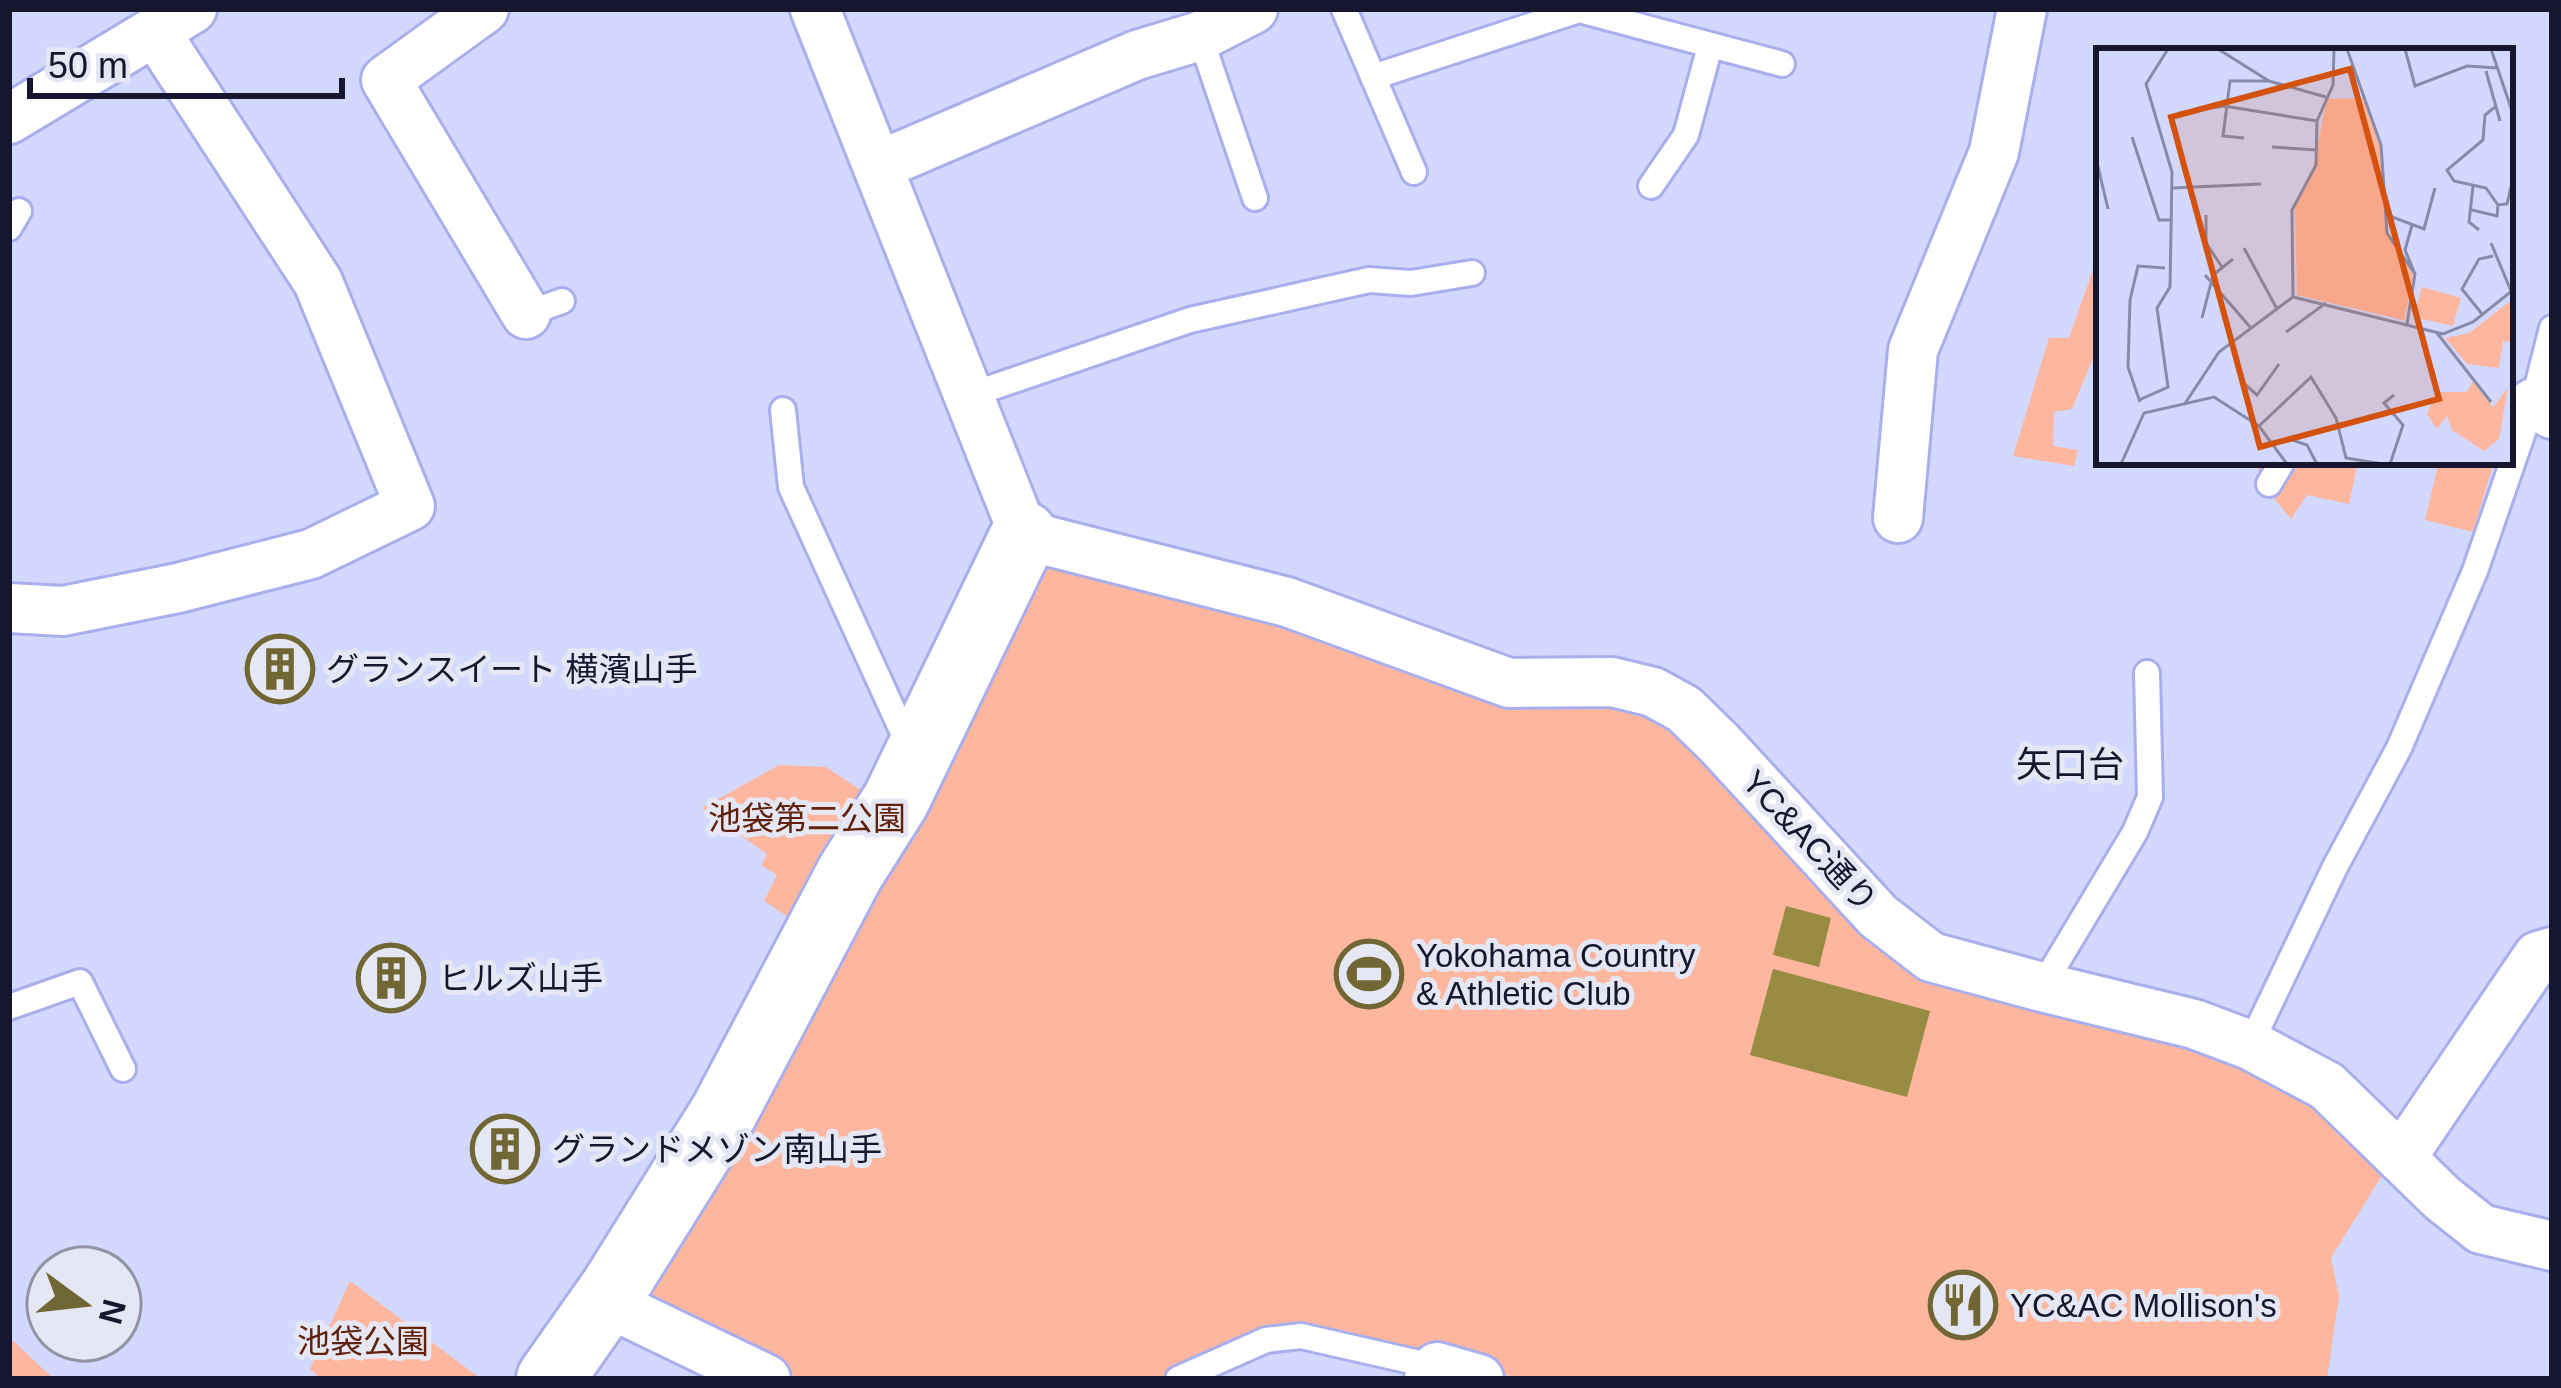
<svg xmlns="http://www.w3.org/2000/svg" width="2561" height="1388" font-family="Arial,'Noto Sans JP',sans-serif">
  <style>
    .green { fill: #ffb69f }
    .water { fill: #988b42 }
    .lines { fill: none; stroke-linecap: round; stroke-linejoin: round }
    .lane-casing { stroke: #a8afec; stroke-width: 30 }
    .street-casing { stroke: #a8afec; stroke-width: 54 }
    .secondary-casing { stroke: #a8afec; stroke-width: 72 }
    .lane { stroke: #fff; stroke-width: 24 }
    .street { stroke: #fff; stroke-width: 48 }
    .secondary { stroke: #fff; stroke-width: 66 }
    .labels { text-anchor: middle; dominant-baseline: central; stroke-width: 10; stroke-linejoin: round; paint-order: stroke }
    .poi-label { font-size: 33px; fill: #16172e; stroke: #e5e8f4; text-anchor: start }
    .park-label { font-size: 33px; fill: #62210a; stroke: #e5e8f4 }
    .street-label { font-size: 33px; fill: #16172e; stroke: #e5e8f4 }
    .neighbourhood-label { font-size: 36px; fill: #16172e; stroke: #e5e8f4 }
    .inset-road { fill: none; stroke: #878bab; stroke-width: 3 }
    .view { fill: #d3520f; fill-opacity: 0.15; stroke: #d3520f; stroke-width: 6 }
    .inset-edge { fill: none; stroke: #16172e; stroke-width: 6 }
  </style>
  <rect width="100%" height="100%" fill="#d3d9fe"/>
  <g class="green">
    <path d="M2099 253V344L2072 409 2054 412 2053 446 2078 450 2074 466 2013 456 2049 338H2069Z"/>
    <path d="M2259 462H2358L2349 504 2307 495 2291 519 2274 498 2257 468Z"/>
    <path d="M2439 462H2494L2473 532 2425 520Z"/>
    <path d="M1049 558 1672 717 1844 894 1891 958 1950 990 2007 993 2263 1065 2391 1161 2331 1258 2339 1296 2327 1379H1524L1305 1330 1230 1346 1156 1379H796L660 1314 641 1287Z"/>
    <path d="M779 765 826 767 880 803 801 925 764 901 777 875 761 865 767 854 702 808Z"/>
    <path d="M350 1281 481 1379H321L310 1369Z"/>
    <path d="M9 1337 54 1379H9Z"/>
  </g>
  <g class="water">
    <path d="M1786 906 1831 918 1819 967 1773 955Z"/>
    <path d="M1773 969 1930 1011 1907 1097 1750 1055Z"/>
  </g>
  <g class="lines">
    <defs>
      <g id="lane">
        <path d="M1344 9 1414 172"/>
        <path d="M1200 36 1255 198"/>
        <path d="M1373 77 1579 10 1782 64"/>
        <path d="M1651 186 1686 135 1710 46"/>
        <path d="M9 228 19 211"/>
        <path d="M526 314 562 301"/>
        <path d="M970 395 1190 320 1369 280 1411 283 1472 273"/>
        <path d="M783 410 791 487 910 748"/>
        <path d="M2269 484 2282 462"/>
        <path d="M2042 987 2135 832 2150 797 2147 673"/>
        <path d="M9 1007 80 982 123 1069"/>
        <path d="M2250 1045 2335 867 2399 748 2429 678 2475 571 2533 403 2552 328"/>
        <path d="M1178 1379 1266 1340 1301 1336 1437 1367"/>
      </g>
      <g id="street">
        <path d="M484 9 386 80 526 314"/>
        <path d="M815 9 1024 535 1287 602 1509 683 1612 682 1653 692 1684 709 1719 743 1878 916 1931 957 2042 987 2194 1024 2250 1045 2327 1086 2442 1198 2481 1229 2552 1246"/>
        <path d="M9 119 192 9"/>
        <path d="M878 166 1137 55 1200 36 1253 9"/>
        <path d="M2533 403 2552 414"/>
        <path d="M1898 518 1913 350 1994 152 2022 9"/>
        <path d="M9 608 63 611 178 588 311 554 410 506 318 282 156 33"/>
        <path d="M2401 1158 2538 956 2552 952"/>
        <path d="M604 1301 766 1379"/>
        <path d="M1429 1379 1437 1367 1479 1379"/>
      </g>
      <path id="secondary" d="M550 1379 614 1288 724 1112 850 873 896 800 1024 535"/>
    </defs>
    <use href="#lane" class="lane-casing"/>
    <use href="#street" class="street-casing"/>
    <use href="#secondary" class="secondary-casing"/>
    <use href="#lane" class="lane"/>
    <use href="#street" class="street"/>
    <use href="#secondary" class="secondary"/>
  </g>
  <defs>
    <symbol id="building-ring" viewBox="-11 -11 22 22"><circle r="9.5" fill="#e5e8f4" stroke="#716734" stroke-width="1.5"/><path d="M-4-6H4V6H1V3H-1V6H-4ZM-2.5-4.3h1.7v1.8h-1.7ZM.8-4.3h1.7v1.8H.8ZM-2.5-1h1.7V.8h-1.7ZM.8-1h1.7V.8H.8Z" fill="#716734"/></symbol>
    <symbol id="stadium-ring" viewBox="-11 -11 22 22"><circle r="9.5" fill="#e5e8f4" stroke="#716734" stroke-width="1.5"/><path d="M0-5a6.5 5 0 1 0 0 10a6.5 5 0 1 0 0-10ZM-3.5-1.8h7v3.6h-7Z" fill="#716734"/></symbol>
    <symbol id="restaurant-ring" viewBox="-11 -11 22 22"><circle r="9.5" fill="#e5e8f4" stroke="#716734" stroke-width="1.5"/><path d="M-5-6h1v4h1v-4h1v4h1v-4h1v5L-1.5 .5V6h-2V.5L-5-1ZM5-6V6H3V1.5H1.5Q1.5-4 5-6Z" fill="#716734"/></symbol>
  </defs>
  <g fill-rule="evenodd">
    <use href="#building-ring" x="242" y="631" width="76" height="76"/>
    <use href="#stadium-ring" x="1331" y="936" width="76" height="76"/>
    <use href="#building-ring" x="353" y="940" width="76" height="76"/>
    <use href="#building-ring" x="467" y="1111" width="76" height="76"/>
    <use href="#restaurant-ring" x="1925" y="1267" width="76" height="76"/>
  </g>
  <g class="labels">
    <g class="poi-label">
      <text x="326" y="669">グランスイート 横濱山手</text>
      <text x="1416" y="955">Yokohama Country<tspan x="1416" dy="38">&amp; Athletic Club</tspan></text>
      <text x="438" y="978">ヒルズ山手</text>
      <text x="552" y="1149">グランドメゾン南山手</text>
      <text x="2010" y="1305">YC&amp;AC Mollison's</text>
    </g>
    <g class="park-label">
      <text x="807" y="818">池袋第二公園</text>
      <text x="363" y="1341">池袋公園</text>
    </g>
    <g class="street-label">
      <text transform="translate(1810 841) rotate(47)">YC&amp;AC通り</text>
    </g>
    <g class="neighbourhood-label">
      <text x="2070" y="764">矢口台</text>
    </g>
  </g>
  <g transform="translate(2096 48)">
    <rect width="417" height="417" fill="#d3d9fe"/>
    <path d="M268 50 285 100 290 185 318 226 308 272 201 247 199 159 215 130 231 51ZM326 239 365 250 357 278 317 269ZM417 251V294L407 293 403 320 371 316 349 290 373 285ZM377 334 397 359 412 340 403 391 388 403 356 382 351 368 341 381 331 366 340 344H370Z" fill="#ffb69f"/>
    <path class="inset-road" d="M122 1 173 33 230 49M251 1 285 97 291 185 319 226M309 1 319 38 371 18 402 20M395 1 417 66M390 23 404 73M399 59 389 67 387 92 351 122 358 133 390 140 402 157 411 156 417 130M83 65 128 58 221 73M36 89 63 172H77M148 90 127 88 134 33H173M176 99 221 102M0 110 12 161M377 138 373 174 383 182M76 140 165 136M376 162 401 168 402 157M110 167V195L126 219M291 167 328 181 339 140M395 195 415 243M148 200 181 261M109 227 155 280M197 249 196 162 220 117 221 73 237 37 238 1M386 266 366 241 383 211 397 208M106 270 117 227 137 211M311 276 319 226 309 202 316 177M190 284 230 255M341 285 395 354M145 333 161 347 183 316M43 352 72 339 61 260 74 239 76 124 50 36 72 1M44 354 32 319 34 252 42 218 69 220M88 357 123 304 197 249 347 286 377 274 417 242M163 378 215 329 240 370 250 410 287 416M190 390 211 397 221 416M25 416 48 365 118 349 163 378 191 416M294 416 307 377 288 355 298 347"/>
    <path class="view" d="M254 21 343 351 164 399 75 69Z"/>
    <rect width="417" height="417" class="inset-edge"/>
  </g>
  <rect width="2561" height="1388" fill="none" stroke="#16172e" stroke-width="24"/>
  <g transform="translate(84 1304) rotate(105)"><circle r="57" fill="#e5e8f4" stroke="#9294a5" stroke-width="3"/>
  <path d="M0-9L21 45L0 30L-21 45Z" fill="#716734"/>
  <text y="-18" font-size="33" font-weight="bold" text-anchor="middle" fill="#16172e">N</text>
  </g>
  <path d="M30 78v18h312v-18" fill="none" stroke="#16172e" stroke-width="6"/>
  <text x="48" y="78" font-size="36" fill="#16172e" stroke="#e5e8f4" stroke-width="9" paint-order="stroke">50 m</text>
</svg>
